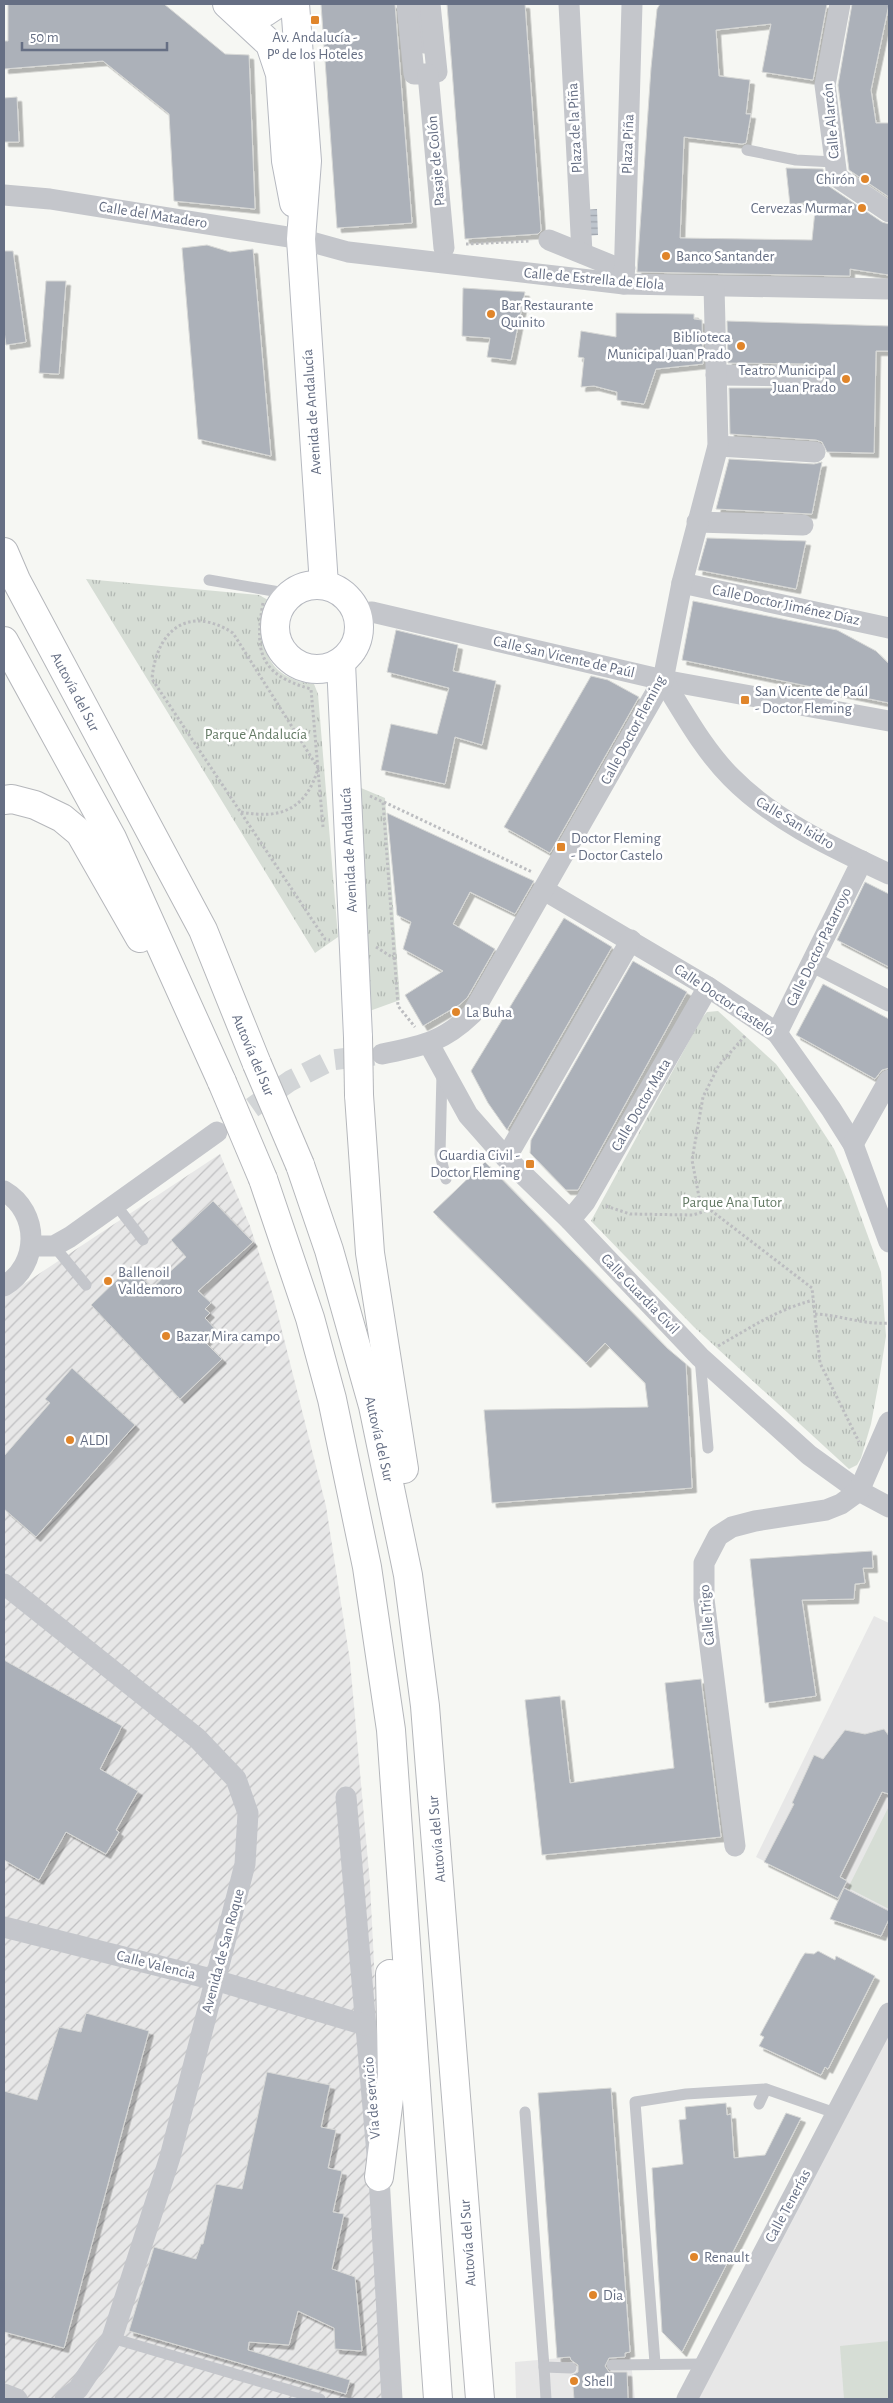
<svg xmlns="http://www.w3.org/2000/svg" width="893" height="2403" font-family="'Alegreya Sans',sans-serif">
  <style>
    .built { fill: #e7e7e7 }
    .industrial { fill: url(#industrial-furrows) }
    .park { fill: url(#park-tufts) }
    .garden { fill: #d6ddd5 }
    .water { fill: url(#water-rules) }
    .building { fill: #acb1b9; stroke: #d7d8d6; filter: url(#shadow) }
    .lines { fill: none; stroke-linecap: round; stroke-linejoin: round }
    .street-tunnel { stroke: #d2d5d7; stroke-width: 21; stroke-dasharray: 21 11; stroke-linecap: butt }
    .secondary-casing { stroke: #b6b9c0; stroke-width: 30 }
    .highway-casing { stroke: #b5b7bb; stroke-width: 30 }
    .path { stroke: #bcbdc0; stroke-width: 3; stroke-dasharray: 2.5 2.5; stroke-linecap: butt }
    .lane { stroke: #c4c6cb; stroke-width: 11 }
    .street { stroke: #c4c6cb; stroke-width: 21 }
    .secondary { stroke: #fff; stroke-width: 28 }
    .highway { stroke: #fff; stroke-width: 28 }
    .highway-bridge-casing { stroke: #b5b7bb; stroke-width: 30; stroke-linecap: butt }
    .highway-bridge { stroke: #fff; stroke-width: 28 }
    .poi-dot { fill: #e0852a; stroke: #fff; stroke-width: 2 }
    .labels { text-anchor: middle; dominant-baseline: central; stroke-width: 5; stroke-linejoin: round; paint-order: stroke }
    .poi-label { font-size: 15px; fill: #666f84; stroke: #fff; text-anchor: start }
    .street-label { font-size: 15px; fill: #666f84; stroke: #fff }
    .park-label { font-size: 15px; fill: #657b66; stroke: #fff }
  </style>
  <defs>
    <pattern id="industrial-furrows" width="10" height="10" patternUnits="userSpaceOnUse" patternTransform="scale(1.25)"><rect width="10" height="10" fill="#e7e7e7"/><path d="M-1 1l2-2M0 10L10 0M9 11l2-2" fill="none" stroke="#bfbfc1"/></pattern>
    <pattern id="park-tufts" width="24" height="20" patternUnits="userSpaceOnUse" patternTransform="scale(1.25)"><rect width="24" height="20" fill="#d6ddd5"/><path d="M3 7l-1-3M5 7V3M7 7l1-3M15 17l-1-3M17 17v-4M19 17l1-3" fill="none" stroke="#b1b7b2"/></pattern>
    <pattern id="water-rules" width="6" height="5" patternUnits="userSpaceOnUse" patternTransform="scale(1.25)"><rect width="6" height="5" fill="#bec5cd"/><path d="M0 2.5h6" fill="none" stroke="#9ea4ac"/></pattern>
    <filter id="shadow"><feDropShadow dx="4.5" dy="4.5" stdDeviation="0" flood-color="#0004"/></filter>
  </defs>
  <rect width="100%" height="100%" fill="#f6f7f3"/>
  <g class="built">
    <path d="M874 1616 889 1623V1938L830 1919 839 1899 756 1857Z"/>
    <path d="M889 2031V2399H696Z"/>
    <path d="M630 2352 635 2399H516L515 2362Z"/>
  </g>
  <path class="industrial" d="M220 1154 250 1226 273 1295 326 1506 350 1661 370 1884 377 2023 376 2095 398 2399H4V1297Z"/>
  <g class="park">
    <path d="M86 579 259 595 268 600C262 628 258 664 291 678 298 682 307 683 314 684L318 694 338 937 315 953Z"/>
    <path d="M349 783 385 798 400 1000 364 1013Z"/>
    <path d="M718 1011 776 1064 801 1098 834 1149 849 1184 881 1272 886 1336 879 1381 871 1424 861 1458 857 1465 849 1469 694 1327 591 1221 701 1019 707 1012Z"/>
  </g>
  <g class="garden">
    <path d="M889 1806V1909L848 1888Z"/>
    <path d="M889 2341V2399H844L840 2346Z"/>
  </g>
  <path class="water" d="M597 209 598 235 585 236 583 210Z"/>
  <g class="building">
    <path d="M8 4H164L225 54 249 55 255 209 174 201 169 114 103 61 4 69V41H8Z"/>
    <path d="M321 4H395L412 223 337 228Z"/>
    <path d="M447 4H525L541 231 538 234 465 239Z"/>
    <path d="M660 4H827L813 80 762 72 771 24 716 30 719 76 750 80 746 114H751L746 143 742 144 684 137 680 238 812 240 816 201 790 205 786 168 823 169 826 183 830 187 882 222 889 224V275L850 269V276L637 272 651 68 657 9Z"/>
    <path d="M852 4H889L871 90 876 123H889V197L849 170 838 85Z"/>
    <path d="M17 97 19 142H4V98Z"/>
    <path d="M207 245 230 252 253 249 271 456 198 439 182 248Z"/>
    <path d="M4 251H13L26 342 6 345 4 331Z"/>
    <path d="M46 281H66L59 374 39 373Z"/>
    <path d="M463 288 525 292 511 360 487 357 490 338 462 336Z"/>
    <path d="M616 313 694 314V319L702 320 703 364 656 369 644 404 617 400V392L594 386 581 387 584 358 578 357 581 331 616 337Z"/>
    <path d="M727 321 889 326V351H876L874 453 827 452 822 442 816 440 730 434 729 388H814L824 383 826 376 821 366 814 364 728 363Z"/>
    <path d="M729 459 814 464 822 462 812 514 716 509Z"/>
    <path d="M707 538 806 541 796 589 698 570Z"/>
    <path d="M693 601 837 630 876 651 889 664V703L682 660Z"/>
    <path d="M396 630 458 645 453 671 496 681 482 745 455 737 445 784 381 770 391 724 437 734 449 688 387 672Z"/>
    <path d="M591 676 608 680 639 697 550 853 504 827Z"/>
    <path d="M387 813 534 881 515 914 470 892 453 924 495 949 467 998 459 1005 423 1026 405 995 443 971 403 949 411 922 397 915Z"/>
    <path d="M865 882 889 894V967L837 940Z"/>
    <path d="M564 918 612 947 507 1130 488 1103 471 1071Z"/>
    <path d="M633 961 687 992 578 1190H566L530 1153 531 1140Z"/>
    <path d="M823 984 889 1019V1068L882 1070 875 1079 796 1035Z"/>
    <path d="M485 1162 667 1348 686 1364 692 1488 492 1503 484 1410 648 1407 645 1383 605 1343 586 1363 433 1212Z"/>
    <path d="M213 1201 253 1242 198 1291 211 1303 205 1309 210 1313 205 1318 217 1331 205 1342 222 1359 180 1399 91 1305 131 1266 152 1288 186 1257 171 1240Z"/>
    <path d="M72 1368 135 1425 36 1537 4 1509V1456L50 1403 45 1399Z"/>
    <path d="M872 1551 873 1568H863L865 1583 855 1584 854 1599 802 1600 816 1696 765 1703 750 1559Z"/>
    <path d="M4 1660 122 1726 100 1769 138 1791 116 1830 119 1832 106 1854 66 1832 39 1880 4 1860Z"/>
    <path d="M701 1679 721 1837 542 1855 525 1700 560 1696 570 1783 674 1768 665 1683Z"/>
    <path d="M884 1729 889 1736V1794L882 1792 840 1877 847 1881 838 1898 764 1862 794 1804 792 1803 814 1755 823 1759 845 1730 865 1734Z"/>
    <path d="M844 1888 889 1911V1919L881 1936 830 1919Z"/>
    <path d="M818 1951 835 1960 836 1956 875 1976 828 2069 825 2067 821 2075 759 2046 764 2037 760 2035 801 1959 805 1953 814 1954Z"/>
    <path d="M86 2013 149 2031 64 2348 4 2332V2091L37 2100 59 2027 81 2032Z"/>
    <path d="M267 2072 330 2085 321 2127 336 2130 328 2168 342 2171 333 2212 344 2214 332 2269 355 2277 362 2351 335 2349 334 2328 298 2311 289 2345 249 2342 248 2350 350 2380 346 2394 129 2331 154 2247 196 2259 201 2244H203L216 2184 242 2189Z"/>
    <path d="M611 2088 630 2352 625 2353V2357L609 2358 605 2366 609 2372H627L628 2399H574L572 2375 578 2372V2365L571 2360 570 2357 557 2358 538 2093Z"/>
    <path d="M726 2103 727 2115 731 2114 734 2158 765 2155 786 2113 801 2118 682 2352 662 2332 652 2168 683 2164 679 2120 686 2119 685 2107Z"/>
  </g>
  <g class="lines">
    <path class="street-tunnel" d="M226 1126 290 1081 332 1060 374 1055"/>
    <defs>
      <g id="secondary">
        <path d="M227 4 270 44 280 74 286 161 294 203"/>
        <path d="M295 4 307 161 301 239 324 585"/>
        <path d="M242 15 265 12 277 4"/>
        <circle cx="317" cy="627" r="42"/>
        <path d="M341 663 358 1037"/>
      </g>
      <g id="highway">
        <path d="M4 552 16 580 203 930 257 1064"/>
        <path d="M4 641 112 838 222 1082"/>
        <path d="M4 800 12 799 35 805 62 818 80 833 140 938"/>
        <path d="M359 1095 370 1253 404 1469"/>
        <path d="M300 1165 329 1250 373 1406 408 1575 425 1706 480 2399"/>
        <path d="M263 1179 310 1318 332 1399 367 1567 391 1730 438 2399"/>
        <path d="M379 2177 392 2075 390 1974"/>
      </g>
    </defs>
    <use href="#secondary" class="secondary-casing"/>
    <use href="#highway" class="highway-casing"/>
    <g class="path">
      <path d="M466 244 530 241"/>
      <path d="M263 603C254 652 260 675 311 689L323 827"/>
      <path d="M363 658 372 633"/>
      <path d="M370 796 383 802 398 1006 415 1027"/>
      <path d="M384 802 532 872"/>
      <path d="M241 812C282 820 307 808 318 768L233 633C188 604 156 631 152 679L325 939 330 940"/>
      <path d="M376 947 395 959"/>
      <path d="M745 1036 719 1065 703 1097 692 1160 700 1202 812 1288 820 1363 859 1442"/>
      <path d="M606 1206 630 1214 693 1215 709 1210"/>
      <path d="M815 1314C840 1315 864 1325 889 1323"/>
      <path d="M718 1346C752 1327 774 1311 813 1300"/>
    </g>
    <g class="lane">
      <path d="M419 4 424 48"/>
      <path d="M747 150 796 160 834 162"/>
      <path d="M209 580 285 593 295 591"/>
      <path d="M442 1074 440 1154 446 1179"/>
      <path d="M116 1205 143 1240"/>
      <path d="M54 1246 86 1285"/>
      <path d="M700 1358 708 1448"/>
      <path d="M759 2104 766 2089"/>
      <path d="M525 2112 544 2367 571 2368"/>
      <path d="M112 2338 320 2399"/>
      <path d="M655 2363 635 2102 686 2094 766 2089 838 2114"/>
      <path d="M612 2365 703 2364"/>
      <path d="M544 2367 546 2399"/>
    </g>
    <g class="street">
      <path d="M407 4 414 74H428L437 72 430 4"/>
      <path d="M569 4 582 253"/>
      <path d="M840 4 825 85 837 177 889 212"/>
      <path d="M428 74 444 248"/>
      <path d="M4 195 50 199 301 239 348 252 624 284 889 289"/>
      <path d="M549 240 618 268H625"/>
      <path d="M624 284 632 4"/>
      <path d="M716 375 814 376"/>
      <path d="M718 446 815 452"/>
      <path d="M697 522 803 525"/>
      <path d="M682 583 889 628"/>
      <path d="M357 613 372 612 663 680 889 721"/>
      <path d="M663 680C684 713 703 749 731 777 774 821 834 848 889 874"/>
      <path d="M544 890 708 987 777 1033 831 1109 853 1144 889 1242"/>
      <path d="M813 962 889 1001"/>
      <path d="M777 1033 862 861"/>
      <path d="M429 1044 468 1115 506 1158 570 1220 700 1357 809 1455 859 1491 889 1507"/>
      <path d="M382 1054C421 1046 442 1043 472 1014L663 680 682 583 718 446 714 286"/>
      <path d="M853 1144 889 1080"/>
      <path d="M506 1158 631 940"/>
      <path d="M4 1191C40 1212 40 1265 4 1286"/>
      <path d="M570 1220 585 1202 708 987"/>
      <path d="M31 1246H54L70 1237 217 1132"/>
      <path d="M4 1584 197 1738 236 1779 248 1813 245 1864 170 2157 112 2338 78 2389 65 2399"/>
      <path d="M346 1797 379 2177 392 2399"/>
      <path d="M735 1846 704 1599V1563L718 1536 732 1527 755 1521 826 1510 841 1504 859 1491 889 1422"/>
      <path d="M4 1927 215 1980 365 2025"/>
      <path d="M4 2394 17 2399"/>
      <path d="M687 2399 889 2013"/>
    </g>
    <use href="#secondary" class="secondary"/>
    <use href="#highway" class="highway"/>
    <defs>
      <g id="highway-bridge">
        <path d="M358 1037 359 1095"/>
        <path d="M257 1064 300 1165"/>
        <path d="M222 1082 263 1179"/>
      </g>
    </defs>
    <use href="#highway-bridge" class="highway-bridge-casing"/>
    <use href="#highway-bridge" class="highway-bridge"/>
  </g>
  <g class="poi-dot">
    <rect x="310" y="15" width="10" height="10" rx="2.5"/>
    <circle cx="865" cy="179" r="5"/>
    <circle cx="862" cy="208" r="5"/>
    <circle cx="666" cy="256" r="5"/>
    <circle cx="491" cy="314" r="5"/>
    <circle cx="741" cy="346" r="5"/>
    <circle cx="846" cy="379" r="5"/>
    <rect x="740" y="695" width="10" height="10" rx="2.5"/>
    <rect x="556" y="842" width="10" height="10" rx="2.5"/>
    <circle cx="456" cy="1012" r="5"/>
    <rect x="525" y="1159" width="10" height="10" rx="2.5"/>
    <circle cx="108" cy="1281" r="5"/>
    <circle cx="166" cy="1336" r="5"/>
    <circle cx="70" cy="1440" r="5"/>
    <circle cx="694" cy="2257" r="5"/>
    <circle cx="593" cy="2295" r="5"/>
    <circle cx="574" cy="2381" r="5"/>
  </g>
  <g class="labels">
    <g class="poi-label">
      <text x="315" y="37" text-anchor="middle">Av. Andalucía -<tspan x="315" dy="17">Pº de los Hoteles</tspan></text>
      <text x="855" y="179" text-anchor="end">Chirón</text>
      <text x="852" y="208" text-anchor="end">Cervezas Murmar</text>
      <text x="676" y="256">Banco Santander</text>
      <text x="501" y="305">Bar Restaurante<tspan x="501" dy="17">Quinito</tspan></text>
      <text x="731" y="337" text-anchor="end">Biblioteca<tspan x="731" dy="17">Municipal Juan Prado</tspan></text>
      <text x="836" y="370" text-anchor="end">Teatro Municipal<tspan x="836" dy="17">Juan Prado</tspan></text>
      <text x="755" y="691">San Vicente de Paúl<tspan x="755" dy="17">- Doctor Fleming</tspan></text>
      <text x="571" y="838">Doctor Fleming<tspan x="571" dy="17">- Doctor Castelo</tspan></text>
      <text x="466" y="1012">La Buha</text>
      <text x="520" y="1155" text-anchor="end">Guardia Civil -<tspan x="520" dy="17">Doctor Fleming</tspan></text>
      <text x="118" y="1272">Ballenoil<tspan x="118" dy="17">Valdemoro</tspan></text>
      <text x="176" y="1336">Bazar Mira campo</text>
      <text x="80" y="1440">ALDI</text>
      <text x="704" y="2257">Renault</text>
      <text x="603" y="2295">Dia</text>
      <text x="584" y="2381">Shell</text>
    </g>
    <g class="street-label">
      <text transform="translate(831 121) rotate(-95)">Calle Alarcón</text>
      <text transform="translate(575 128) rotate(-93)">Plaza de la Piña</text>
      <text transform="translate(628 144) rotate(-88)">Plaza Piña</text>
      <text transform="translate(436 161) rotate(-95)">Pasaje de Colón</text>
      <text transform="translate(153 215) rotate(9)">Calle del Matadero</text>
      <text transform="translate(594 279) rotate(5)">Calle de Estrella de Elola</text>
      <text transform="translate(312 412) rotate(-94)">Avenida de Andalucía</text>
      <text transform="translate(786 605) rotate(12)">Calle Doctor Jiménez Díaz</text>
      <text transform="translate(564 657) rotate(13)">Calle San Vicente de Paúl</text>
      <text transform="translate(75 692) rotate(62)">Autovía del Sur</text>
      <text transform="translate(633 730) rotate(-62)">Calle Doctor Fleming</text>
      <text transform="translate(795 823) rotate(31)">Calle San Isidro</text>
      <text transform="translate(349 850) rotate(-93)">Avenida de Andalucía</text>
      <text transform="translate(819 947) rotate(-64)">Calle Doctor Patarroyo</text>
      <text transform="translate(724 1000) rotate(34)">Calle Doctor Casteló</text>
      <text transform="translate(253 1055) rotate(67)">Autovía del Sur</text>
      <text transform="translate(641 1105) rotate(-60)">Calle Doctor Mata</text>
      <text transform="translate(640 1294) rotate(46)">Calle Guardia Civil</text>
      <text transform="translate(379 1439) rotate(77)">Autovía del Sur</text>
      <text transform="translate(707 1615) rotate(-95)">Calle Trigo</text>
      <text transform="translate(437 1839) rotate(-95)">Autovía del Sur</text>
      <text transform="translate(223 1951) rotate(-75)">Avenida de San Roque</text>
      <text transform="translate(156 1965) rotate(14)">Calle Valencia</text>
      <text transform="translate(372 2098) rotate(-95)">Vía de servicio</text>
      <text transform="translate(788 2206) rotate(-62)">Calle Tenerías</text>
      <text transform="translate(468 2243) rotate(-94)">Autovía del Sur</text>
    </g>
    <g class="park-label">
      <text x="256" y="734">Parque Andalucía</text>
      <text x="732" y="1202">Parque Ana Tutor</text>
    </g>
  </g>
  <rect width="893" height="2403" fill="none" stroke="#666f84" stroke-width="10"/>
  <path d="M22 42v8h145v-8" fill="none" stroke="#666f84" stroke-width="2.5"/>
  <text x="30" y="42" font-size="15" fill="#666f84" stroke="#ffffff" stroke-width="4" paint-order="stroke">50 m</text>
</svg>
